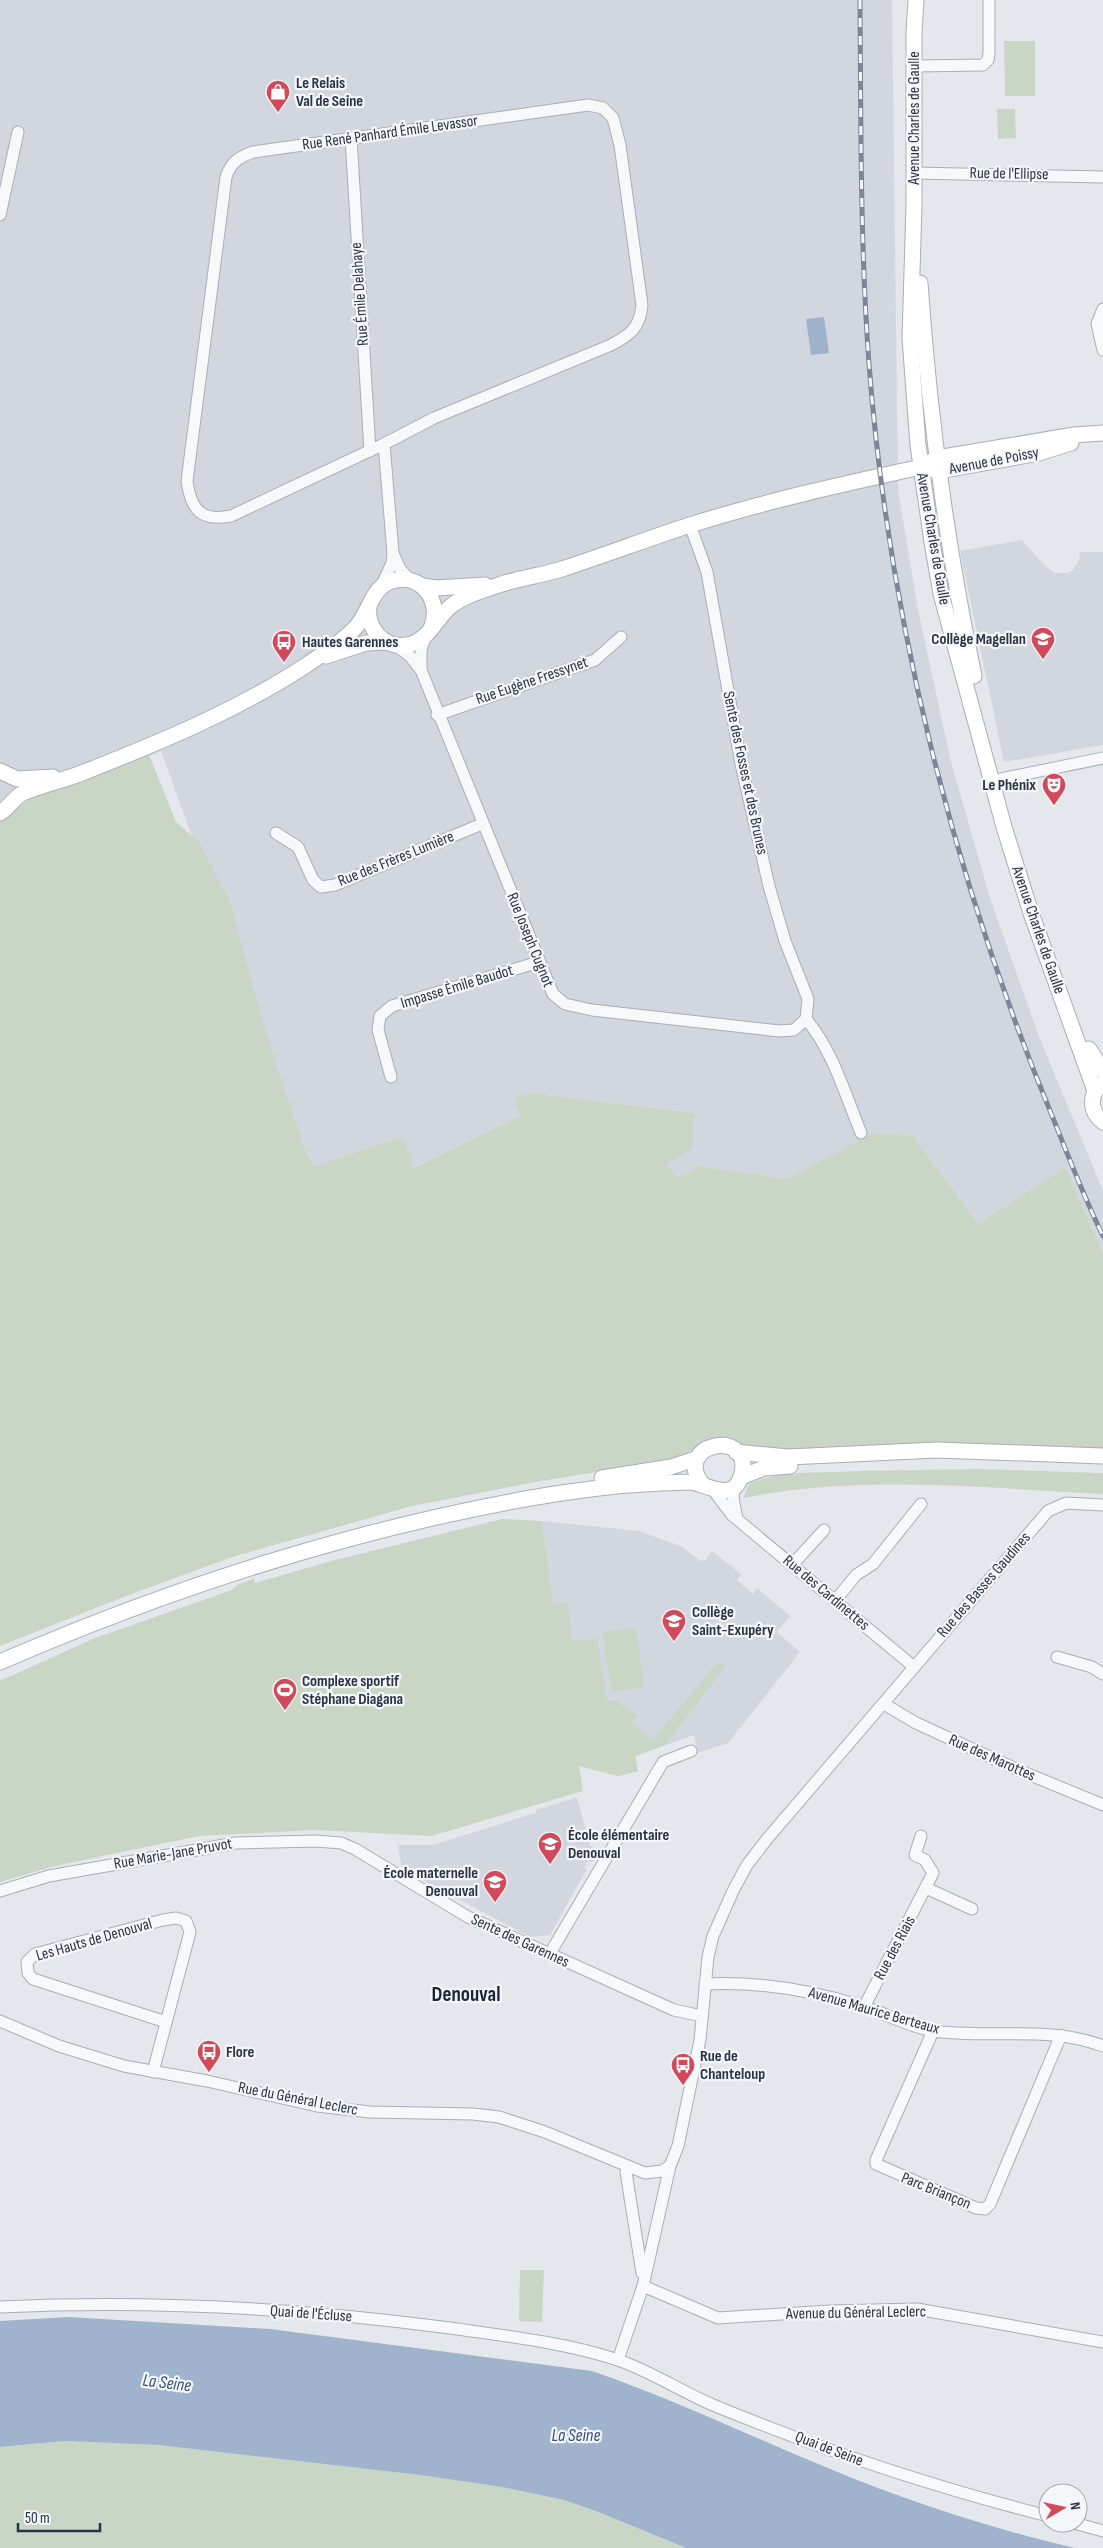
<svg xmlns="http://www.w3.org/2000/svg" width="1103" height="2548" font-family="'Sofia Sans Condensed',sans-serif">
  <style>
    .built { fill: #d2d6de }
    .green { fill: #c9d6c5 }
    .water { fill: #9fb4cc }
    .lines { fill: none; stroke-linecap: round; stroke-linejoin: round }
    .street-casing { stroke: #a9aeb7; stroke-width: 13 }
    .secondary-casing { stroke: #a9aeb7; stroke-width: 17 }
    .street { stroke: #f7f8fa; stroke-width: 11 }
    .secondary { stroke: #fff; stroke-width: 15 }
    .rail-casing { stroke: #7d8696; stroke-width: 5 }
    .rail { stroke: #f4f6f9; stroke-width: 3; stroke-dasharray: 9; stroke-linecap: butt }
    .labels { text-anchor: middle; dominant-baseline: central; stroke-width: 4.5; stroke-linejoin: round; paint-order: stroke }
    .poi-label { font-size: 16px; font-weight: bold; fill: #2b3445; stroke: #f4f6f9; text-anchor: start }
    .street-label { font-size: 16px; fill: #2b3445; stroke: #f4f6f9 }
    .water-label { font-size: 18px; font-style: italic; fill: #34527a; stroke: #f4f6f9 }
    .district-label { font-size: 21px; font-weight: bold; fill: #1d2536; stroke: #f4f6f9 }
  </style>
  <rect width="100%" height="100%" fill="#e4e7ec"/>
  <g class="built">
    <path d="M0 0H892L898 490 918 610 951 762 990 898 1038 1034 1103 1191V1254L1065 1167 978 1224 913 1136 787 1179 701 1166 678 1178 667 1165 695 1113 529 1093 514 1098 520 1116 410 1169 401 1137 315 1166 307 1154 161 751 0 816Z"/>
    <path d="M1022 540 1045 566 1055 573H1068L1073 570 1079 560 1080 552H1103V745L1004 762 960 551Z"/>
    <path d="M542 1521 639 1531 682 1547 701 1561 706 1560 712 1551 741 1574 737 1580 753 1594 757 1588 790 1616 777 1632 800 1652 728 1743 698 1753 694 1735 635 1756 638 1771 618 1776 578 1766Z"/>
    <path d="M577 1797 590 1846 598 1850 592 1862 588 1861 584 1868 587 1869 550 1935 530 1937 402 1869 398 1845H432L536 1813V1810Z"/>
  </g>
  <g class="green">
    <path d="M1004 41H1035V96H1005Z"/>
    <path d="M997 109H1015L1016 138 998 139Z"/>
    <path d="M146 747 176 822 199 842 230 901 260 1012 281 1078 307 1154 315 1166 401 1137 412 1159 411 1169 520 1116 514 1098 529 1093 695 1113 692 1148 667 1165 678 1178 700 1166 787 1179 872 1134 913 1136 978 1224 1065 1167 1103 1254V1449L969 1446 772 1449H750L725 1439 704 1441 679 1459 541 1481 412 1506 232 1557 121 1598 0 1646V821L31 799 82 781Z"/>
    <path d="M980 1469 1103 1473V1494C983 1488 861 1474 743 1498L749 1484C775 1472 804 1473 831 1472 881 1470 931 1470 980 1469Z"/>
    <path d="M502 1519 542 1521 554 1604 568 1602 572 1642 597 1638 607 1701H618L637 1716 631 1723 652 1740 719 1661 725 1667 665 1745 635 1756 638 1771 618 1776 579 1766 583 1791 432 1836 315 1830 199 1836 55 1866 0 1882V1681L95 1638 232 1590 237 1585 254 1578 255 1583 335 1560Z"/>
    <path d="M636 1628 644 1687 611 1692 603 1632Z"/>
    <path d="M520 2270H544L542 2322 519 2321Z"/>
    <path d="M65 2441 158 2445 420 2475 502 2487 564 2500 601 2513 686 2548H0V2447Z"/>
  </g>
  <g class="water">
    <path d="M824 317 829 353 811 355 806 319Z"/>
    <path d="M69 2317 270 2329 592 2371C696 2407 794 2458 897 2495 955 2516 1014 2534 1075 2548H686L601 2513 564 2500 502 2487 420 2475 158 2445 65 2441 0 2447V2321Z"/>
  </g>
  <g class="lines">
    <defs>
      <g id="street">
        <path d="M914 66 983 65 988 60 989 53V0"/>
        <path d="M588 105 603 108 613 118 620 145 642 305C640 328 630 335 611 345L434 418 384 444 231 516C200 522 191 509 187 481L226 177C231 162 239 157 253 152Z"/>
        <path d="M351 138 370 451"/>
        <path d="M914 173 1103 177"/>
        <path d="M0 215 18 132"/>
        <path d="M1103 309 1097 324 1103 350"/>
        <path d="M690 525 707 572 741 764 769 886 785 941 808 999 806 1019"/>
        <path d="M393 553 400 569 410 580"/>
        <path d="M381 587 392 563 393 553 384 444"/>
        <path d="M395 645 410 656 421 670 553 994 565 1004 592 1010 779 1031 794 1030 806 1019"/>
        <path d="M421 670V650L426 635"/>
        <path d="M437 715 595 660 621 637"/>
        <path d="M991 781 1103 758"/>
        <path d="M276 833 298 847 313 880 321 887 335 885 482 824"/>
        <path d="M806 1019C833 1051 845 1094 861 1133"/>
        <path d="M391 1077 378 1030 380 1016 392 1006 539 962"/>
        <path d="M735 1485 733 1498 737 1519"/>
        <path d="M713 1490 732 1515 914 1667"/>
        <path d="M792 1565 824 1530"/>
        <path d="M835 1601 856 1575 873 1564 921 1504"/>
        <path d="M1057 1657 1092 1667 1103 1674"/>
        <path d="M884 1704 916 1723 1016 1769 1103 1805"/>
        <path d="M926 1888 972 1909"/>
        <path d="M0 1891 49 1876 236 1843 316 1841 341 1843 355 1849 468 1917 674 2010 702 2016"/>
        <path d="M549 1955 663 1762 691 1751"/>
        <path d="M705 1984C759 1981 810 1990 862 2006 885 2013 909 2027 934 2031 990 2039 1049 2025 1103 2046"/>
        <path d="M864 2007 933 1873 925 1860 915 1855 921 1836"/>
        <path d="M0 2021 59 2046 124 2066 207 2081 317 2106 370 2112 473 2114 499 2117 545 2132 645 2173 662 2171 670 2166"/>
        <path d="M933 2031 876 2160V2164L976 2208 985 2209 990 2204 1061 2035"/>
        <path d="M153 2072 190 1932 186 1921 176 1918 163 1920 35 1954 27 1962 28 1973 33 1979 166 2022"/>
        <path d="M627 2167 626 2172 642 2273"/>
        <path d="M643 2286 718 2318 829 2311 917 2309 1103 2342"/>
        <path d="M0 2307C150 2300 301 2308 450 2328 505 2336 562 2342 615 2359 649 2370 680 2391 713 2405 822 2450 934 2487 1048 2516"/>
        <path d="M618 2360 643 2286 670 2166 678 2146 700 2040 708 1957 713 1936 733 1891 747 1865 767 1839 1048 1511 1066 1503 1103 1505"/>
        <path d="M1074 2523 1103 2531"/>
      </g>
      <g id="secondary">
        <path d="M916 0 914 32V205L910 338 918 445 932 542 941 594 1004 827 1031 913 1095 1091"/>
        <path d="M920 283C929 415 947 547 974 676"/>
        <path d="M929 469 939 471 1039 453 1071 443"/>
        <path d="M422 586 437 588 485 585"/>
        <path d="M369 606C366 628 384 649 407 645 428 642 436 618 451 606 464 596 481 591 496 586 517 578 540 576 562 569 605 555 647 539 690 525 766 501 843 484 921 467L937 458 1074 435 1103 433"/>
        <path d="M326 656 366 643 386 642"/>
        <path d="M0 771 17 779 53 777"/>
        <path d="M0 813C9 808 13 798 23 793 43 784 66 780 87 771 163 741 240 709 308 664 324 653 343 641 356 627 371 611 371 584 396 580 423 575 441 602 432 626"/>
        <path d="M1089 1049 1103 1071"/>
        <path d="M1102 1084C1088 1095 1090 1112 1103 1122"/>
        <path d="M736 1452 788 1457 937 1450 1103 1456"/>
        <path d="M741 1477 764 1468 790 1466"/>
        <path d="M602 1478 671 1467 698 1458"/>
        <path d="M0 1662C141 1601 287 1551 437 1517 521 1498 605 1483 691 1482 707 1484 735 1505 742 1473 752 1427 670 1444 703 1485"/>
      </g>
    </defs>
    <use href="#street" class="street-casing"/>
    <use href="#secondary" class="secondary-casing"/>
    <use href="#street" class="street"/>
    <use href="#secondary" class="secondary"/>
    <defs>
      <path id="rail" d="M860 0C861 121 860 243 869 364 889 623 954 879 1053 1118 1069 1158 1084 1197 1103 1236"/>
    </defs>
    <use href="#rail" class="rail-casing"/>
    <use href="#rail" class="rail"/>
  </g>
  <defs>
    <symbol id="shop-pin" viewBox="-11 -11 22 30"><path d="M0 17L-7.5 6A9.5 9.5 0 1 1 7.5 6Z" fill="#d1495b" stroke="#f4f6f9"/><path d="M-5-2.5h2.3a2.7 3.5 0 0 1 5.4 0H5L5.5 6h-11ZM-1.5-2.5h3a1.5 2.3 0 0 0-3 0Z" fill="#fff"/></symbol>
    <symbol id="school-pin" viewBox="-11 -11 22 30"><path d="M0 17L-7.5 6A9.5 9.5 0 1 1 7.5 6Z" fill="#d1495b" stroke="#f4f6f9"/><path d="M0-5L7-2L0 1L-7-2ZM-4 1L0 2.5L4 1V4Q0 6-4 4Z" fill="#fff"/></symbol>
    <symbol id="bus-pin" viewBox="-11 -11 22 30"><path d="M0 17L-7.5 6A9.5 9.5 0 1 1 7.5 6Z" fill="#d1495b" stroke="#f4f6f9"/><path d="M-5-6H5V4H4V6H2V4H-2V6H-4V4H-5ZM-3.5-4V0h7V-4ZM-3.5 1.2v1.5H-2V1.2ZM2 1.2v1.5H3.5V1.2Z" fill="#fff"/></symbol>
    <symbol id="theatre-pin" viewBox="-11 -11 22 30"><path d="M0 17L-7.5 6A9.5 9.5 0 1 1 7.5 6Z" fill="#d1495b" stroke="#f4f6f9"/><path d="M-5-5.5Q0-4 5-5.5V0Q5 5 0 6Q-5 5-5 0ZM-3.3-2.5H-1v1.5H-3.3ZM1-2.5H3.3v1.5H1ZM-2.8 1Q0 5.5 2.8 1Z" fill="#fff"/></symbol>
    <symbol id="stadium-pin" viewBox="-11 -11 22 30"><path d="M0 17L-7.5 6A9.5 9.5 0 1 1 7.5 6Z" fill="#d1495b" stroke="#f4f6f9"/><path d="M0-5a6.5 5 0 1 0 0 10a6.5 5 0 1 0 0-10ZM-3.5-1.8h7v3.6h-7Z" fill="#fff"/></symbol>
  </defs>
  <g fill-rule="evenodd">
    <use href="#shop-pin" x="264" y="78" width="28" height="38"/>
    <use href="#school-pin" x="1029" y="625" width="28" height="38"/>
    <use href="#bus-pin" x="270" y="628" width="28" height="38"/>
    <use href="#theatre-pin" x="1040" y="771" width="28" height="38"/>
    <use href="#school-pin" x="660" y="1607" width="28" height="38"/>
    <use href="#stadium-pin" x="271" y="1676" width="28" height="38"/>
    <use href="#school-pin" x="536" y="1830" width="28" height="38"/>
    <use href="#school-pin" x="481" y="1868" width="28" height="38"/>
    <use href="#bus-pin" x="195" y="2038" width="28" height="38"/>
    <use href="#bus-pin" x="669" y="2051" width="28" height="38"/>
  </g>
  <g class="labels">
    <g class="poi-label">
      <text x="296" y="83">Le Relais<tspan x="296" dy="18">Val de Seine</tspan></text>
      <text x="1026" y="639" text-anchor="end">Collège Magellan</text>
      <text x="302" y="642">Hautes Garennes</text>
      <text x="1036" y="785" text-anchor="end">Le Phénix</text>
      <text x="692" y="1612">Collège<tspan x="692" dy="18">Saint-Exupéry</tspan></text>
      <text x="302" y="1681">Complexe sportif<tspan x="302" dy="18">Stéphane Diagana</tspan></text>
      <text x="568" y="1835">École élémentaire<tspan x="568" dy="18">Denouval</tspan></text>
      <text x="478" y="1873" text-anchor="end">École maternelle<tspan x="478" dy="18">Denouval</tspan></text>
      <text x="226" y="2052">Flore</text>
      <text x="700" y="2056">Rue de<tspan x="700" dy="18">Chanteloup</tspan></text>
    </g>
    <g class="street-label">
      <text transform="translate(914 118) rotate(-90)">Avenue Charles de Gaulle</text>
      <text transform="translate(390 133) rotate(-8)">Rue René Panhard Émile Levassor</text>
      <text transform="translate(1009 174) rotate(1)">Rue de l'Ellipse</text>
      <text transform="translate(360 294) rotate(-94)">Rue Émile Delahaye</text>
      <text transform="translate(994 461) rotate(-11)">Avenue de Poissy</text>
      <text transform="translate(933 539) rotate(80)">Avenue Charles de Gaulle</text>
      <text transform="translate(532 681) rotate(-19)">Rue Eugène Fressynet</text>
      <text transform="translate(745 773) rotate(78)">Sente des Fosses et des Brunes</text>
      <text transform="translate(396 859) rotate(-22)">Rue des Frères Lumière</text>
      <text transform="translate(1038 930) rotate(71)">Avenue Charles de Gaulle</text>
      <text transform="translate(530 940) rotate(68)">Rue Joseph Cugnot</text>
      <text transform="translate(457 987) rotate(-17)">Impasse Émile Baudot</text>
      <text transform="translate(984 1585) rotate(-49)">Rue des Basses Gaudines</text>
      <text transform="translate(826 1593) rotate(40)">Rue des Cardinettes</text>
      <text transform="translate(992 1758) rotate(24)">Rue des Marottes</text>
      <text transform="translate(173 1854) rotate(-10)">Rue Marie-Jane Pruvot</text>
      <text transform="translate(94 1940) rotate(-16)">Les Hauts de Denouval</text>
      <text transform="translate(520 1941) rotate(25)">Sente des Garennes</text>
      <text transform="translate(895 1948) rotate(-62)">Rue des Riais</text>
      <text transform="translate(874 2011) rotate(16)">Avenue Maurice Berteaux</text>
      <text transform="translate(298 2099) rotate(11)">Rue du Général Leclerc</text>
      <text transform="translate(936 2191) rotate(22)">Parc Briançon</text>
      <text transform="translate(856 2313) rotate(-1)">Avenue du Général Leclerc</text>
      <text transform="translate(311 2314) rotate(4)">Quai de l'Écluse</text>
      <text transform="translate(829 2449) rotate(21)">Quai de Seine</text>
    </g>
    <g class="water-label">
      <text transform="translate(167 2383) rotate(7)">La Seine</text>
      <text x="576" y="2435">La Seine</text>
    </g>
    <g class="district-label">
      <text x="466" y="1994">Denouval</text>
    </g>
  </g>
  <g transform="translate(1063 2508) rotate(81)"><circle r="24" fill="#f4f6f9" stroke="#a4a8b1"/>
  <path d="M0-4L9 19L0 12L-9 19Z" fill="#d1495b"/>
  <text y="-8" font-size="14" font-weight="bold" text-anchor="middle" fill="#2b3445">N</text>
  </g>
  <path d="M18 2523v8h82v-8" fill="none" stroke="#2b3445" stroke-width="2.5"/>
  <text x="25" y="2523" font-size="15" fill="#2b3445" stroke="#f4f6f9" stroke-width="4" paint-order="stroke">50 m</text>
</svg>
